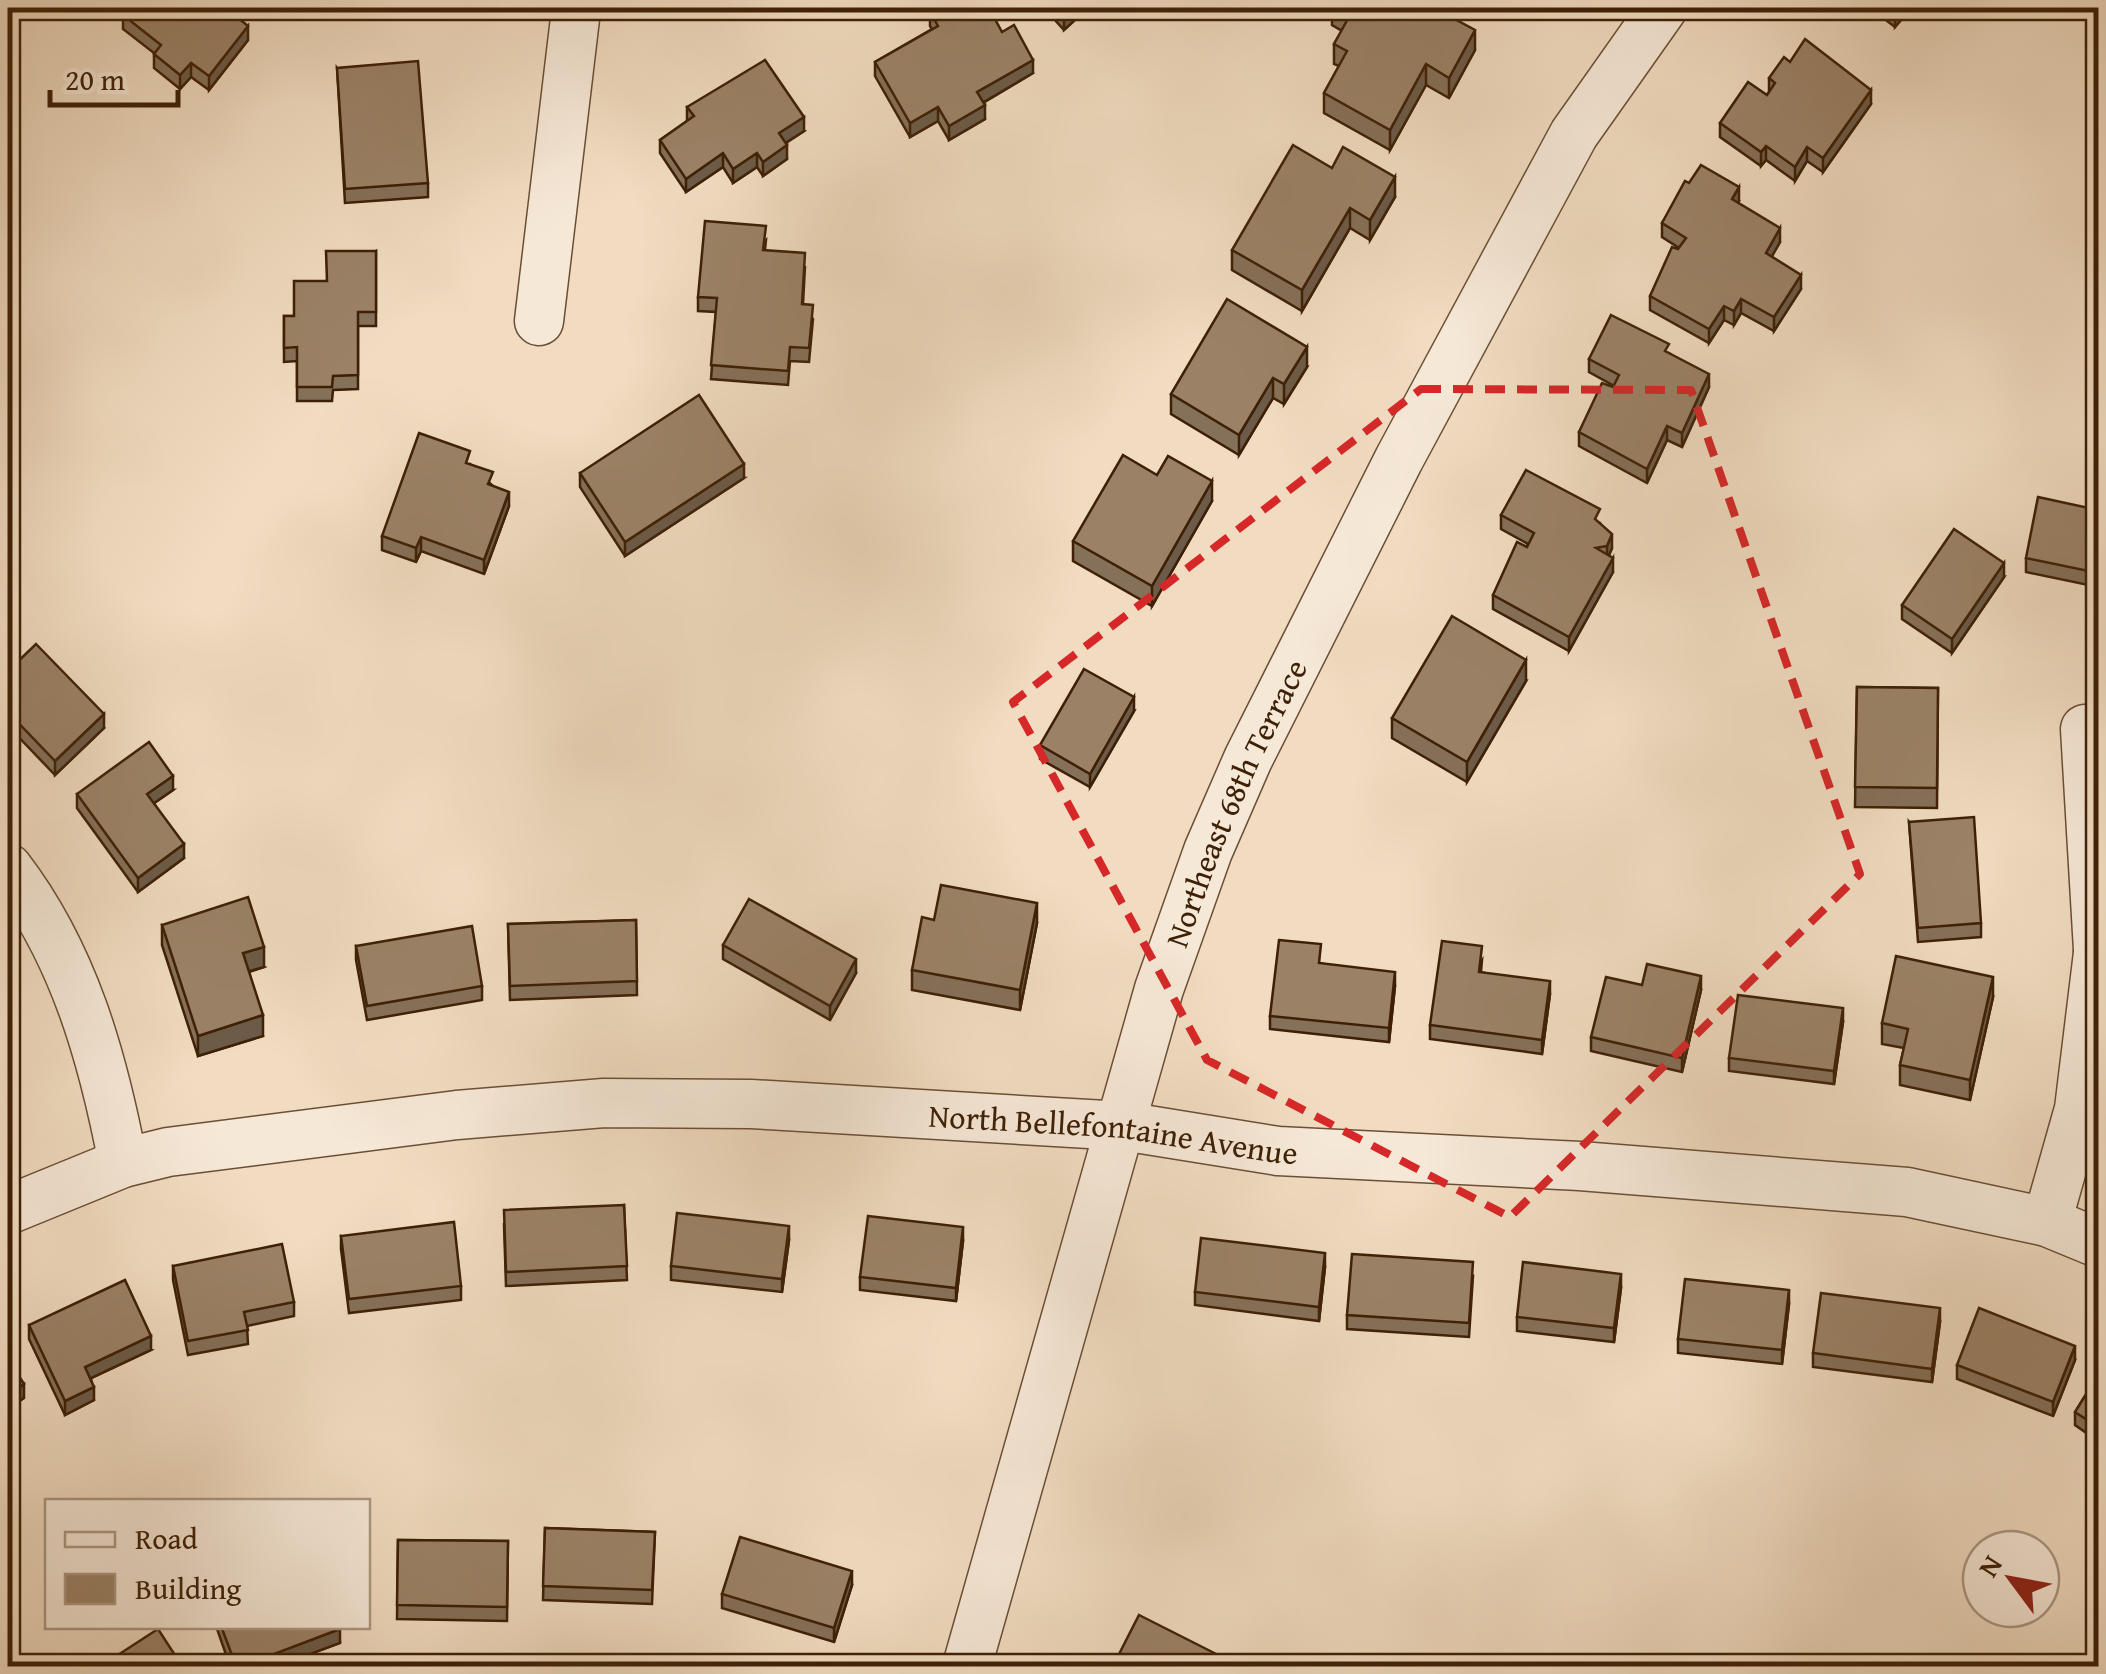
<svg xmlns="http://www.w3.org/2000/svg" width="2106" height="1674" font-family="'Gentium Book Plus',serif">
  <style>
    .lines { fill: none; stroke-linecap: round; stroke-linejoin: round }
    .minor-casing { stroke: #6b4f35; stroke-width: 51 }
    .minor { stroke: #f6e8d7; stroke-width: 48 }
    .wall { fill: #857059; stroke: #3e2006; stroke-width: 2.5 }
    .shaded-wall { fill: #6c5b48; stroke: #3e2006; stroke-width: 2.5 }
    .building { fill: #9b8267; stroke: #3e2006; stroke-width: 2.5 }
    .marked { fill: none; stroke: #d62828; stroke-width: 8; stroke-dasharray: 20 12; stroke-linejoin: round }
    .labels { text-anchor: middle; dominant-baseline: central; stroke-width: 8; stroke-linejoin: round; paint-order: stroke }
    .street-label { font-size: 32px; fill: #3e2006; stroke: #f6e8d7 }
  </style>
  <rect width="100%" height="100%" fill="#f1dcc1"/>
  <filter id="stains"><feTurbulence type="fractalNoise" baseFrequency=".002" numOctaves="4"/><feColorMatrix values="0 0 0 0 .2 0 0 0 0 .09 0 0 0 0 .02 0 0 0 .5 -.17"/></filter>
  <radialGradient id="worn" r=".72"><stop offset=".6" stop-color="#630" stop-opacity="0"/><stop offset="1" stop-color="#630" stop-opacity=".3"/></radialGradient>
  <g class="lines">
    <defs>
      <g id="minor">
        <path d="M539 321 576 10"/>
        <path d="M2085 729 2098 950"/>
        <path d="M8 868C74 954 103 1058 123 1163"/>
        <path id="s1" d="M8 1210 123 1163 168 1152 457 1115 604 1103 751 1104 1123 1126 1278 1151 1580 1166 1907 1192 2047 1222 2098 1243"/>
        <path d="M2047 1222 2079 1109 2098 953"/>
        <path id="s2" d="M967 1666 1159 989 1208 851 1248 759 1399 459 1574 134 1663 8"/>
      </g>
    </defs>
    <use href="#minor" class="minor-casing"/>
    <use href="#minor" class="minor"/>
  </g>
  <g class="wall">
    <path d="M239 8V18L248 40 209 90 191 77 180 89 154 68V53L123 29V15Z"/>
    <path d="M1044 8H1088L1064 30Z"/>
    <path d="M1332 8H1434L1475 50 1449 98 1426 85 1390 150 1324 113V93L1339 66 1334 64V44L1342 31 1332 25Z"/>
    <path d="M1870 8H1911L1895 27Z"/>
    <path d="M930 12 1002 32 1033 73 983 103 985 119 949 140 938 121 910 137 875 76V62L932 29 930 26Z"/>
    <path d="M1790 62 1871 104 1823 172 1807 161 1795 181 1766 160 1761 166 1720 137V123L1767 95 1769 92V78Z"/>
    <path d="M337 68 428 183V197L345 203Z"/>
    <path d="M687 107 804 131 786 143 787 159 763 176 757 167 733 183 723 167 686 192 660 153V140L687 121Z"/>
    <path d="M1332 168 1395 197 1370 240 1350 228 1302 311 1232 270V250Z"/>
    <path d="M1689 183 1739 201 1738 203 1780 242 1771 257 1801 289 1774 331 1741 313 1734 325 1724 320 1709 343 1650 310V296L1679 248 1662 237V223Z"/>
    <path d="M766 240 765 250 805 267 803 304 813 319 809 362 790 361 788 385 711 379 716 312 698 311V297Z"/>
    <path d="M376 251V326H358V389L333 390 332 401H297V361L284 362V316H294L326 281Z"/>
    <path d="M1669 353 1709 387 1682 447 1667 440 1647 483 1579 446V432L1614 386 1589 372V359Z"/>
    <path d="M1307 367 1284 404 1273 398 1239 455 1171 414V394Z"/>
    <path d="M470 464 493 486 509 506 484 574 421 551 416 562 382 550V536Z"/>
    <path d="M580 473 744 478 625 556 580 487Z"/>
    <path d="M1157 475 1212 501 1152 606 1073 561V541Z"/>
    <path d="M2098 510V587L2026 572V558Z"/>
    <path d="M1501 515 1600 523 1612 548 1609 555 1613 572 1569 651 1493 609V595L1528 544 1501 529Z"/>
    <path d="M2004 577 1952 653 1902 619V605Z"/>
    <path d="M8 671 104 728 55 775 8 726Z"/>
    <path d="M1526 681 1467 782 1392 738V718Z"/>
    <path d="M1857 687 1938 688 1937 808 1855 807Z"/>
    <path d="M1134 711 1090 787 1040 759V745Z"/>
    <path d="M173 790 154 803 184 858 138 892 77 808V794Z"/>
    <path d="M1909 822 1981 923V937L1918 942Z"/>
    <path d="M636 920 637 995 510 1000 508 924Z"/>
    <path d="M934 920 1037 923 1020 1010 912 990V970Z"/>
    <path d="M162 925 264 967 249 972 263 1036 198 1056 162 945Z"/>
    <path d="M723 945 856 973 830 1020 723 959Z"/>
    <path d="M356 946 482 986V1000L367 1020 356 960Z"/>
    <path d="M1482 960 1481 972 1550 994 1542 1054 1430 1039V1025Z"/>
    <path d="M1320 963 1395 986 1389 1042 1270 1029V1016Z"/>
    <path d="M1642 985 1701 990 1682 1072 1591 1051V1037Z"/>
    <path d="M1993 997 1970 1100 1900 1085V1065L1904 1048 1882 1044V1023Z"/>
    <path d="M1843 1022 1834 1084 1729 1071V1058Z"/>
    <path d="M624 1205 627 1280 506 1286 504 1224Z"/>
    <path d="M341 1236 461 1286V1300L349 1313 341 1249Z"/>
    <path d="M789 1240 782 1292 671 1280V1266Z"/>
    <path d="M963 1241 956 1301 860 1290V1277Z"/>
    <path d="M173 1266 294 1302V1316L247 1326 248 1344 188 1355 173 1280Z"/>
    <path d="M1325 1267 1319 1321 1195 1305V1292Z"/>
    <path d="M1473 1276 1469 1337 1347 1329V1315Z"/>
    <path d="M1621 1288 1614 1342 1517 1331V1317Z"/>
    <path d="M1789 1304 1782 1364 1678 1353V1339Z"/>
    <path d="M1940 1322 1932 1382 1813 1367V1353Z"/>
    <path d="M29 1325 151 1350 91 1378 94 1400 65 1415 29 1339Z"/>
    <path d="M2075 1360 2053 1416 1957 1379V1365Z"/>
    <path d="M2098 1375V1441L2075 1425V1412Z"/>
    <path d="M545 1528 655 1532 652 1604 543 1600Z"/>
    <path d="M398 1540 508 1541 507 1621 397 1619Z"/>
    <path d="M852 1585 834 1642 722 1608V1594Z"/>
    <path d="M216 1626H339L340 1643 278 1666H230Z"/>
  </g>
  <g class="shaded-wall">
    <path d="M236 8H239V18L232 13Z"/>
    <path d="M1073 8H1088L1064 30V16Z"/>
    <path d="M1900 8H1911L1895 27V13Z"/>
    <path d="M248 26V40L209 90V76Z"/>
    <path d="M1475 30V50L1449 98V78Z"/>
    <path d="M1033 60V73L977 106V92Z"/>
    <path d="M191 63V77L180 89V75Z"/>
    <path d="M1426 64V85L1390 150V130Z"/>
    <path d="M1871 90V104L1823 172V158Z"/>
    <path d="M985 105V119L949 140V126Z"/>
    <path d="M938 107V121L910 137V123Z"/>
    <path d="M804 117V131L779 147V133Z"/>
    <path d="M787 145V159L763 176V162Z"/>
    <path d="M1766 146V160L1761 166V152Z"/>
    <path d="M1807 147V161L1795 181V167Z"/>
    <path d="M723 153V167L686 192V179Z"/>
    <path d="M757 153V167L733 183V169Z"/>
    <path d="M1395 177V197L1370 240V220Z"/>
    <path d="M1739 187V201L1732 213V199Z"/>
    <path d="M1350 208V228L1302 311V290Z"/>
    <path d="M1780 228V242L1766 267V253Z"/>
    <path d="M1801 275V289L1774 331V317Z"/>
    <path d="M1741 299V313L1734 325V311Z"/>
    <path d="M1724 306V320L1709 343V329Z"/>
    <path d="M1307 347V367L1284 404V384Z"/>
    <path d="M1709 374V387L1682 447V433Z"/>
    <path d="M1273 378V398L1239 455V435Z"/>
    <path d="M1667 426V440L1647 483V469Z"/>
    <path d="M744 464V478L625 556V542Z"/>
    <path d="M1212 481V501L1152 606V586Z"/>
    <path d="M509 492V506L484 574V560Z"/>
    <path d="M1612 534V548L1607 560V546Z"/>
    <path d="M421 537V551L416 562V548Z"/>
    <path d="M1613 558V572L1569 651V637Z"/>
    <path d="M2004 563V577L1952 653V639Z"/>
    <path d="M1526 660V681L1467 782V762Z"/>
    <path d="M1134 697V711L1090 787V774Z"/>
    <path d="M104 714V728L55 775V761Z"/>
    <path d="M173 776V790L147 808V794Z"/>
    <path d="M184 844V858L138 892V878Z"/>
    <path d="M1037 903V923L1020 1010V990Z"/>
    <path d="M264 947V967L243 973V953Z"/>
    <path d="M856 959V973L830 1020V1006Z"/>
    <path d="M1395 972V986L1389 1042V1028Z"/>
    <path d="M1701 976V990L1682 1072V1058Z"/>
    <path d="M1993 977V997L1970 1100V1080Z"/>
    <path d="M1550 981V994L1542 1054V1040Z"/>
    <path d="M1843 1008V1022L1834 1084V1071Z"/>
    <path d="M263 1015V1036L198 1056V1036Z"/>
    <path d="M789 1226V1240L782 1292V1279Z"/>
    <path d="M963 1227V1241L956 1301V1288Z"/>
    <path d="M1325 1253V1267L1319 1321V1307Z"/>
    <path d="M1621 1274V1288L1614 1342V1328Z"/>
    <path d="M1789 1290V1304L1782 1364V1350Z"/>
    <path d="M1940 1308V1322L1932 1382V1369Z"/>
    <path d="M151 1336V1350L85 1381V1367Z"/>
    <path d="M2075 1346V1360L2053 1416V1402Z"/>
    <path d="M24 1384V1398L8 1409V1395Z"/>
    <path d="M94 1387V1400L65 1415V1401Z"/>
    <path d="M852 1571V1585L834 1642V1628Z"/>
    <path d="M340 1629V1643L278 1666H242Z"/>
  </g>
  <g class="building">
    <path d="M129 8H236L232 13 248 26 209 76 191 63 180 75 154 54 161 45 123 15Z"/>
    <path d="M938 8H989L1002 32 1014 25 1033 60 977 92 985 105 949 126 938 107 910 123 875 62 938 26 930 12Z"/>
    <path d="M1056 8H1073L1064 16Z"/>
    <path d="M1337 8H1434L1475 30 1449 78 1426 64 1390 130 1324 93 1347 51 1334 44 1350 15Z"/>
    <path d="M1805 39 1871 90 1823 158 1807 147 1795 167 1766 146 1761 152 1720 123 1748 82 1767 95 1775 83 1769 78 1784 57 1790 62Z"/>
    <path d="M765 60 804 117 779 133 787 145 763 162 757 153 733 169 723 153 686 179 660 140 694 116 687 107Z"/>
    <path d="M418 61 428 183 345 189 337 68Z"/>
    <path d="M1293 145 1332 168 1343 147 1395 177 1370 220 1350 208 1302 290 1232 250Z"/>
    <path d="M1701 165 1739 187 1732 199 1780 228 1766 253 1801 275 1774 317 1741 299 1734 311 1724 306 1709 329 1650 296 1672 247 1678 249 1686 238 1662 223 1685 181 1689 183Z"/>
    <path d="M705 221 766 226 763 250 805 253 802 304 813 305 809 348 790 347 788 371 711 365 717 298 698 297Z"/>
    <path d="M326 251H376V312H358V375L333 376 332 387H297V347L284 348V316H294V281H327Z"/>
    <path d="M1227 299 1307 347 1284 384 1273 378 1239 435 1171 394Z"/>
    <path d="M1611 315 1669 344 1665 351 1709 374 1682 433 1667 426 1647 469 1579 432 1602 383 1613 387 1619 375 1589 359Z"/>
    <path d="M699 395 744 464 625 542 580 473Z"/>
    <path d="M419 433 470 451 466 463 493 472 488 484 509 492 484 560 421 537 416 548 382 536Z"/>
    <path d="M1123 455 1157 475 1168 456 1212 481 1152 586 1073 541Z"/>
    <path d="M1526 470 1600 509 1595 519 1612 534 1607 546 1596 548 1613 558 1569 637 1493 595 1517 542 1527 547 1534 533 1501 515Z"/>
    <path d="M2038 497 2098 510V573L2026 558Z"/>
    <path d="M1954 529 2004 563 1952 639 1902 605Z"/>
    <path d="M1452 616 1526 660 1467 762 1392 718Z"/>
    <path d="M36 644 104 714 55 761 8 712V671Z"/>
    <path d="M1084 669 1134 697 1090 774 1040 745Z"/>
    <path d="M1857 687 1938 688 1937 788 1855 787Z"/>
    <path d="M149 742 173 776 147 794 184 844 138 878 77 794Z"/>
    <path d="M1974 817 1981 923 1918 928 1909 822Z"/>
    <path d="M941 885 1037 903 1020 990 912 970 922 917 934 920Z"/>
    <path d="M248 897 264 947 243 953 263 1015 198 1036 162 925Z"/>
    <path d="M749 899 856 959 830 1006 723 945Z"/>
    <path d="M636 920 637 981 510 986 508 924Z"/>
    <path d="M472 926 482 986 367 1006 356 946Z"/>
    <path d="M1279 940 1321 944 1319 963 1395 972 1389 1028 1270 1016Z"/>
    <path d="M1442 941 1482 946 1479 972 1550 981 1542 1040 1430 1025Z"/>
    <path d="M1896 956 1993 977 1970 1080 1900 1065 1908 1029 1882 1023Z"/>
    <path d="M1647 964 1701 976 1682 1058 1591 1037 1606 977 1642 985Z"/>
    <path d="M1738 995 1843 1008 1834 1071 1729 1058Z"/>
    <path d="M624 1205 627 1266 506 1272 504 1210Z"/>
    <path d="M677 1213 789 1226 782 1279 671 1266Z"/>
    <path d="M868 1216 963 1227 956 1288 860 1277Z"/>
    <path d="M454 1222 461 1286 349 1299 341 1236Z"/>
    <path d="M1201 1238 1325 1253 1319 1307 1195 1292Z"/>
    <path d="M282 1244 294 1302 244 1312 248 1330 188 1341 173 1266Z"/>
    <path d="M1352 1254 1473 1262 1469 1323 1347 1315Z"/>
    <path d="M1523 1262 1621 1274 1614 1328 1517 1317Z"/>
    <path d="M1685 1279 1789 1290 1782 1350 1678 1339Z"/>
    <path d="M125 1280 151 1336 85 1367 94 1387 65 1401 29 1325Z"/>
    <path d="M1821 1293 1940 1308 1932 1369 1813 1353Z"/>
    <path d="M1979 1308 2075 1346 2053 1402 1957 1365Z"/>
    <path d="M8 1359 24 1384 8 1395Z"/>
    <path d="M2098 1375V1427L2075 1412Z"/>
    <path d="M545 1528 655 1532 652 1590 543 1586Z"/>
    <path d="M740 1537 852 1571 834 1628 722 1594Z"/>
    <path d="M398 1540 508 1541 507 1607 397 1605Z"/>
    <path d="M1139 1615 1240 1666H1113Z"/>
    <path d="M221 1626H339L340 1629 242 1666H236Z"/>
    <path d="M158 1629 182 1666H101Z"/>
  </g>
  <path class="marked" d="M1421 389 1691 390 1860 874 1510 1217 1207 1060 1013 702Z"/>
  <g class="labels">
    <g class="street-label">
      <text stroke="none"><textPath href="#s2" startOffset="905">Northeast 68th Terrace</textPath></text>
      <text stroke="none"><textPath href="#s1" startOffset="1120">North Bellefontaine Avenue</textPath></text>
    </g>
  </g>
  <rect width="2106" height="1674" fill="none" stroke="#f1dcc1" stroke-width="40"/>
  <rect x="10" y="10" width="2086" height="1654" fill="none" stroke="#3e2006" stroke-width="5"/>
  <rect x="20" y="20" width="2066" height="1634" fill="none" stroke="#3e2006" stroke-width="2.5"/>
  <rect x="45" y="1499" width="325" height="130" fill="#f6e8d7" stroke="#ac9883" stroke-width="2.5"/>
  <rect x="65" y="1532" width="50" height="15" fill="#f6e8d7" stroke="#ac9883" stroke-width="2.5"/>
  <text x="135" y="1549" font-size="30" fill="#3e2006">Road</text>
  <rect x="65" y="1574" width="50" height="30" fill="#9b8267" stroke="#ac9883" stroke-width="2.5"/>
  <text x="135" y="1599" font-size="30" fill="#3e2006">Building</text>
  <g transform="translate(2011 1579) rotate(302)"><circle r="48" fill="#f6e8d7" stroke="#ac9883" stroke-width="2.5"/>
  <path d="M0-8L18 38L0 25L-18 38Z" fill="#8f2418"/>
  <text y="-15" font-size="28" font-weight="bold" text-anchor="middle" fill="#3e2006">N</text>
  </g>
  <path d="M50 90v15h128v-15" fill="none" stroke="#3e2006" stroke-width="5"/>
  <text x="65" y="90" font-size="30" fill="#3e2006" stroke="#f6e8d7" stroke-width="8" paint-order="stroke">20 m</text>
  <rect width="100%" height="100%" filter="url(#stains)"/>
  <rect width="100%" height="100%" fill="url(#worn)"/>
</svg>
